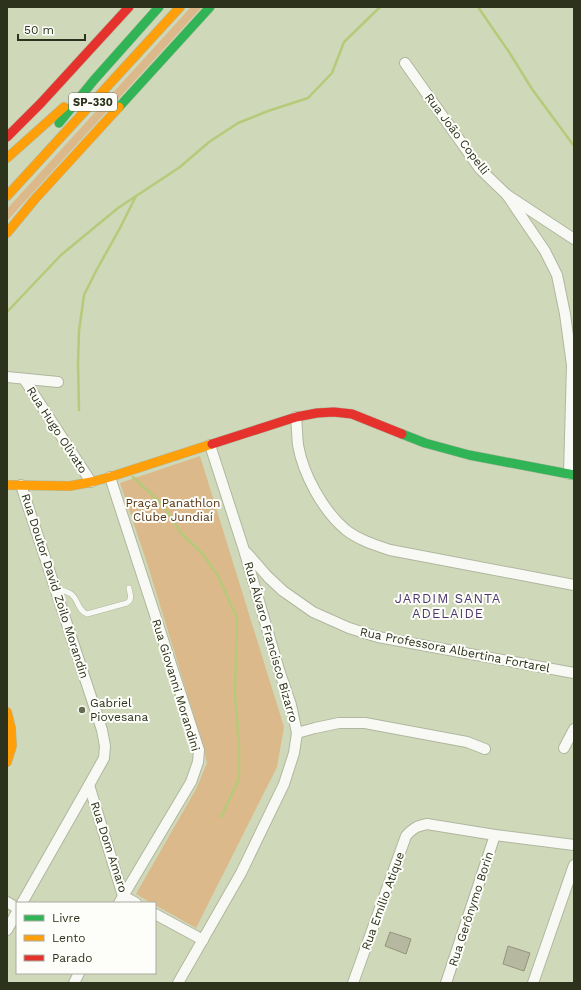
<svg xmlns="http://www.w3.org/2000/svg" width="581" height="990" font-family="'Work Sans',sans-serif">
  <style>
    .green { fill: #dcb98a }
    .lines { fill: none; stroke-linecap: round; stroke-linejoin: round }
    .stream { stroke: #b6ca7a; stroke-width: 2.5 }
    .building { fill: #b6b9a0; stroke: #92957c }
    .lane-casing { stroke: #b0b79f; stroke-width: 6 }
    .street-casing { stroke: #b0b79f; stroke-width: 12 }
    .fast-casing { stroke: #b0b79f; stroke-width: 10 }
    .slow-casing { stroke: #b0b79f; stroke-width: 10 }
    .jam-casing { stroke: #b0b79f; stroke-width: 10 }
    .lane { stroke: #f8f9f4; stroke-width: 5 }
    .street { stroke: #f8f9f4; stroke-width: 10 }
    .fast { stroke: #30b455; stroke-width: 9 }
    .slow { stroke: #ff9f0a; stroke-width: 9 }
    .jam { stroke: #e5322d; stroke-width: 9 }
    .poi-dot { fill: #656c53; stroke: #fdfef9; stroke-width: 1.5 }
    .labels { text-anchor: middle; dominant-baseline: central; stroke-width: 4; stroke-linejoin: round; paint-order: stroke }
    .shield { fill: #fdfef9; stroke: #6b6f5e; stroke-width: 1 }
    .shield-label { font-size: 11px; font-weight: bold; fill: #2c321c }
    .street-label { font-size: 12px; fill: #2c321c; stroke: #fdfef9 }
    .park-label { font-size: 12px; fill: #553416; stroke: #fdfef9 }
    .poi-label { font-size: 12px; fill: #2c321c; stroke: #fdfef9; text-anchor: start }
    .neighbourhood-label { font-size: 13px; letter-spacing: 1px; fill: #4d3570; stroke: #fdfef9 }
  </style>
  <rect width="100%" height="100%" fill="#cfd8b9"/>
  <g class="green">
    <path d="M191 7H202L7 221V209Z"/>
    <path d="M200 456 284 727 277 767 196 928 155 905V903H151L136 894 196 789 207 763 202 742 147 563 120 483Z"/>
  </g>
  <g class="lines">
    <g class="stream">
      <path d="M478 7 509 52 532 89 574 146"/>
      <path d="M7 312 61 255 118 208 180 167 209 142 238 123 268 111 308 98 332 73 344 42 380 7"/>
      <path d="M79 410 78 364 79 331 84 295 96 271 120 228 136 196"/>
      <path d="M133 477 162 504 181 533 203 554 219 578 237 618 235 694 239 743V779L221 817"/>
    </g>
  </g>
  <g class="building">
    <path d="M390 932 411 939 406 954 385 946Z"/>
    <path d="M508 946 530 953 524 971 503 964Z"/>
  </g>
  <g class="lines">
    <defs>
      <path id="lane" d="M56 589C61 590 67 591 71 594 79 600 77 610 87 614L127 603C133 599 130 594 129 588"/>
      <g id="street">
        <path d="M405 63 480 169 507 195 574 239"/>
        <path d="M507 195 545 251 557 275 565 314 572 365 569 474"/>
        <path d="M7 377 58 382"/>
        <path d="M24 379 91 482"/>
        <path d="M296 417C297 426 297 436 298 445 303 474 323 511 346 530 359 540 375 545 390 550L574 585"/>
        <path d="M110 477 199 750 198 762 191 782 119 903"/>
        <path d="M21 485 102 730 105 746 104 758 89 785 22 903"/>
        <path d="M247 553 268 577 283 591 313 612 349 628 378 637 574 673"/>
        <path d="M297 733 315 728 339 723H365L467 742 485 749"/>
        <path d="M564 748 574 729"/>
        <path d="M89 785 123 896 136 903"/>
        <path d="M7 902 17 908"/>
        <path d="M155 914 203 940"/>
        <path d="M7 930 17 912"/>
        <path d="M74 983 79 973"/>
        <path d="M178 983 241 873 284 784 294 753 297 733 291 705 280 673 244 550 210 445"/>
        <path d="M353 983 406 836C413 828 417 826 427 824L495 835 574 845"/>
        <path d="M446 983 495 835"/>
        <path d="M533 983 574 865"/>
      </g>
      <g id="fast">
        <path d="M119 107 210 7"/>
        <path d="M59 123 94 80 159 7"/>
        <path d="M402 434 425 443 469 455 574 475"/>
      </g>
      <g id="slow">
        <path d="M7 158 64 107"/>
        <path d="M7 196 180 7"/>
        <path d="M7 233 35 199 119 107"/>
        <path d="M7 485 70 486 91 482 110 477 212 444"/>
        <path d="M7 712 11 728 12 746 7 762"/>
      </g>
      <g id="jam">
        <path d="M7 137 41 103 129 7"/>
        <path d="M212 444 296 417 317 413 334 412 352 414 402 434"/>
      </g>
    </defs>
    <use href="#lane" class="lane-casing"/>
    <use href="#street" class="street-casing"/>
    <use href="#fast" class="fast-casing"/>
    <use href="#slow" class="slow-casing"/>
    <use href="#jam" class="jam-casing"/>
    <use href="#lane" class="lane"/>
    <use href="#street" class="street"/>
    <use href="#fast" class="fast"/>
    <use href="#slow" class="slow"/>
    <use href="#jam" class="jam"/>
  </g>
  <circle class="poi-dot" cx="82" cy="710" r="4"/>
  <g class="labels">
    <rect class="shield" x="69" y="93" width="48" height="18" rx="3"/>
    <g class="shield-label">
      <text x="93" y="102">SP-330</text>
    </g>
    <g class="street-label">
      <text transform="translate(457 134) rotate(53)">Rua João Copelli</text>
      <text transform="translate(57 430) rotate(57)">Rua Hugo Olivato</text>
      <text transform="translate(55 586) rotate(72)">Rua Doutor David Zoilo Morandin</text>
      <text transform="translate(271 642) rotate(74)">Rua Álvaro Francisco Bizarro</text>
      <text transform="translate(455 650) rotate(11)">Rua Professora Albertina Fortarel</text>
      <text transform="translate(176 685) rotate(73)">Rua Giovanni Morandini</text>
      <text transform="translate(109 847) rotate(72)">Rua Dom Amaro</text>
      <text transform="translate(383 901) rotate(-70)">Rua Emílio Atique</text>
      <text transform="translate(471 909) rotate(-72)">Rua Gerônymo Borin</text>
    </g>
    <g class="park-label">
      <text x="173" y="503">Praça Panathlon<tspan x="173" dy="14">Clube Jundiaí</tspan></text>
    </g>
    <g class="poi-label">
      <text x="90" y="703">Gabriel<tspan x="90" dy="14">Piovesana</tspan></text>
    </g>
    <g class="neighbourhood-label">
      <text x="448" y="598">JARDIM SANTA<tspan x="448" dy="15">ADELAIDE</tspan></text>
    </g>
  </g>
  <rect width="581" height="990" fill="none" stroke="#2c321c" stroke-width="16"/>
  <rect x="16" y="902" width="140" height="72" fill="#fdfef9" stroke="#a9aca1"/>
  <rect x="24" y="915" width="20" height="6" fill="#30b455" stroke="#a9aca1"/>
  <text x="52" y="922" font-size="12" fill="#2c321c">Livre</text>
  <rect x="24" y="935" width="20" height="6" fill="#ff9f0a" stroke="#a9aca1"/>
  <text x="52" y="942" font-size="12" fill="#2c321c">Lento</text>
  <rect x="24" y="955" width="20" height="6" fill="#e5322d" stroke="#a9aca1"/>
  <text x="52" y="962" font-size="12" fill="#2c321c">Parado</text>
  <path d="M18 34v6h67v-6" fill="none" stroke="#2c321c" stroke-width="2"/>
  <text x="24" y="34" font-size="12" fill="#2c321c" stroke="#fdfef9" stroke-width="3" paint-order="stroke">50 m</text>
</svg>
